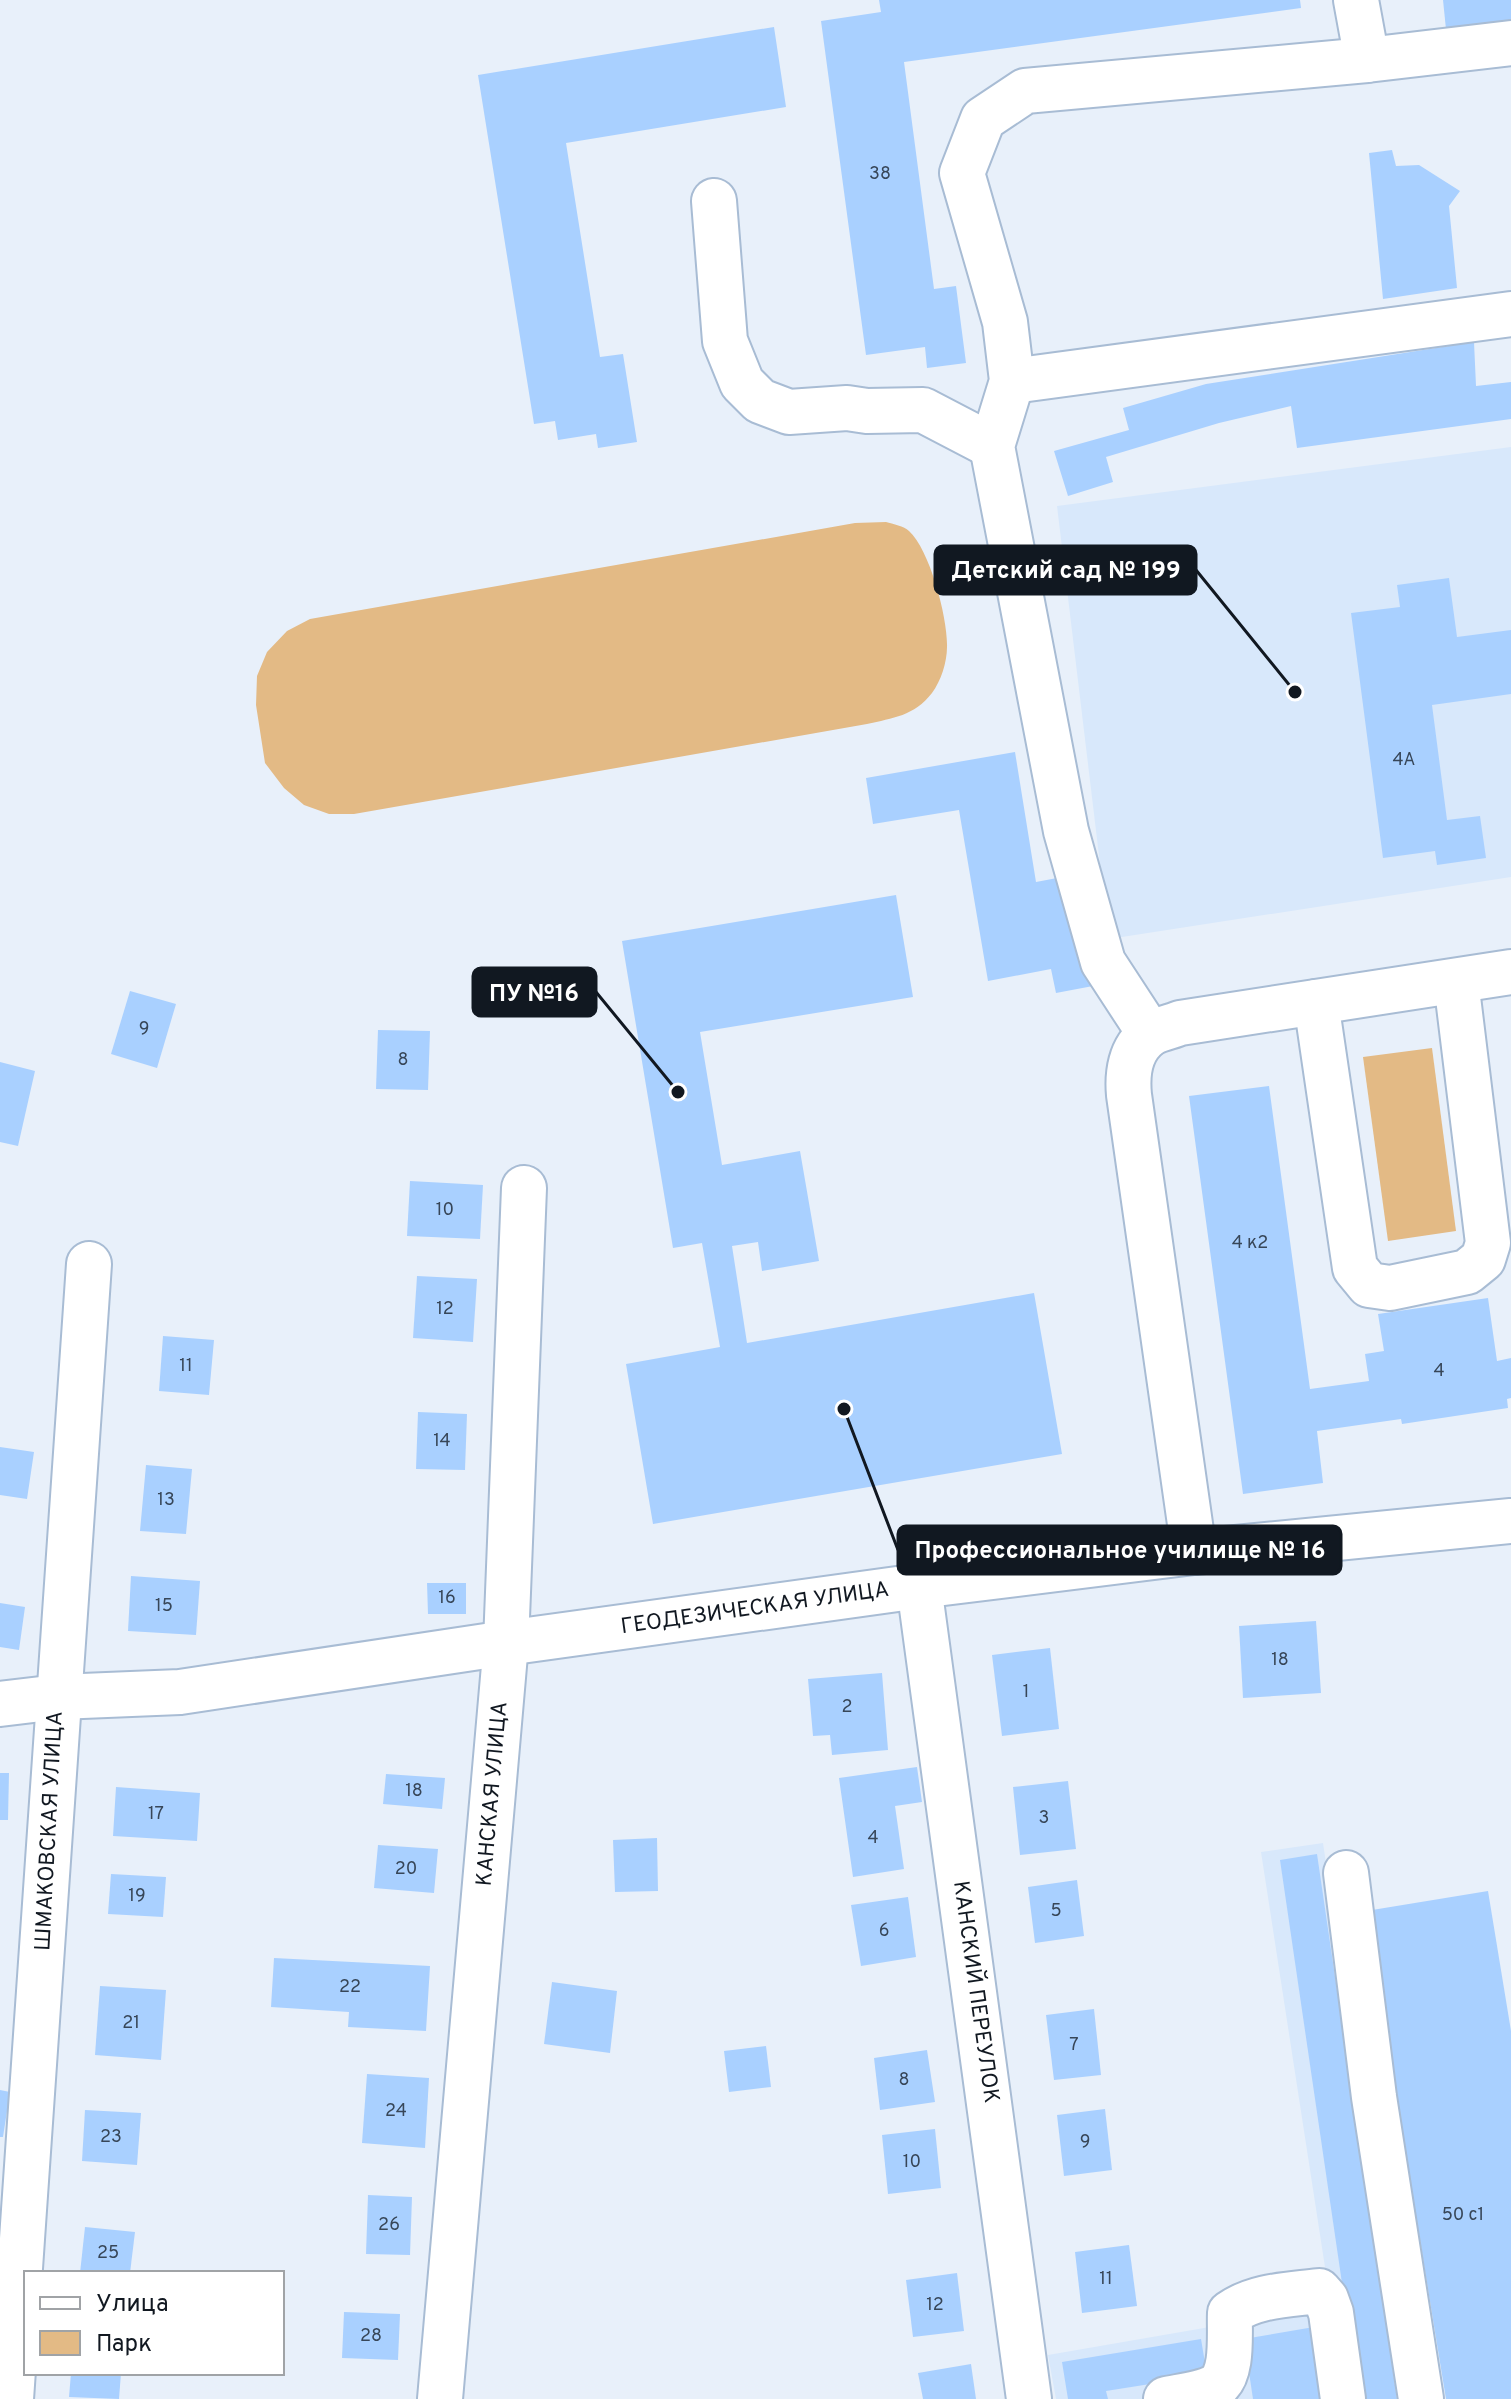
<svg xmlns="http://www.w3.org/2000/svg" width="1511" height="2399" font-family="Overpass,sans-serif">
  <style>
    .built { fill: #d8e8fb }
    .green { fill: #e3ba85 }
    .building { fill: #a9d0ff }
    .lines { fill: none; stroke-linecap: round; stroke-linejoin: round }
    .minor-casing { stroke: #a8bcd4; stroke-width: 48 }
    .minor { stroke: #fff; stroke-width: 44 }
    .labels { text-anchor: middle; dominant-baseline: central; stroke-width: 8; stroke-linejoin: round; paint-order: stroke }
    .number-label { font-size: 18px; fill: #374658 }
    .street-label { font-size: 22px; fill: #111821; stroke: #fff }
    .leader { fill: none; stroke: #111821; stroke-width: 3 }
    .callout-dot { fill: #111821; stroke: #fff; stroke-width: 3 }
    .callout { fill: #111821; stroke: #111821; stroke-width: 3 }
    .callout-label { font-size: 24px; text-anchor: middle; font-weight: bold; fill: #fff }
  </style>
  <rect width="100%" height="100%" fill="#e8f0fa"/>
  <g class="built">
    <path d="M1511 447V877L1109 939 1057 506Z"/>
    <path d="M1323 1843 1406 2399H1056L1048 2355 1331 2306 1261 1852Z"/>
  </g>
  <g class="green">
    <path d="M886 522C893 524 904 526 909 531 930 550 948 619 947 647 947 662 941 681 932 693 914 716 893 718 867 724L354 814H329L304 805 284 788 265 763 256 705 257 676 267 652 287 631 310 619 855 523Z"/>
    <path d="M1432 1048 1456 1231 1388 1241 1363 1057Z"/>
  </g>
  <g class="building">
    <path d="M879 0H1300L1301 8 904 62 934 289 956 286 966 363 927 368 925 347 866 355 821 21 881 12Z"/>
    <path d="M1443 0H1511V31L1447 39Z"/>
    <path d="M774 27 786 107 566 143 600 357 623 354 637 442 598 448 596 434 558 440 555 421 534 424 478 75Z"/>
    <path d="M1392 150 1396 166 1419 165 1460 191 1449 206 1457 288 1383 299 1369 153Z"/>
    <path d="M1474 342 1476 386 1511 382V419L1297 448 1291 406 1219 423 1106 457 1113 482 1068 496 1054 451 1129 430 1123 408 1206 384Z"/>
    <path d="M1449 578 1457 637 1511 630V694L1432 705 1447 820 1480 816 1486 858 1437 865 1435 851 1383 858 1351 613 1400 607 1397 585Z"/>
    <path d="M1015 752 1036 882 1073 875 1093 986 1056 993 1051 969 988 981 959 810 873 824 866 778Z"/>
    <path d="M896 895 913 997 700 1032 722 1165 800 1151 819 1261 762 1271 758 1242 732 1246 747 1343 1034 1293 1062 1454 653 1524 626 1364 720 1347 702 1243 673 1248 622 941Z"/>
    <path d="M130 991 176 1004 157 1068 111 1054Z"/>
    <path d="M378 1030 430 1031 428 1090 376 1089Z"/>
    <path d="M0 1062 35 1071 18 1146 0 1142Z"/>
    <path d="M1269 1086 1310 1389 1369 1381 1365 1354 1384 1351 1378 1314 1488 1298 1497 1361 1511 1358V1398L1507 1399 1508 1408 1402 1424 1401 1419 1317 1431 1323 1483 1243 1494 1189 1096Z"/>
    <path d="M410 1181 483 1185 480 1239 407 1236Z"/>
    <path d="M417 1276 477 1279 473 1342 413 1338Z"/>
    <path d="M163 1336 214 1340 209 1395 159 1391Z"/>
    <path d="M418 1412 467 1414 465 1470 416 1469Z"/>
    <path d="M0 1447 34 1452 27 1499 0 1495Z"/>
    <path d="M146 1465 192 1469 186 1534 140 1531Z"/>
    <path d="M131 1576 200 1581 196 1635 128 1631Z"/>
    <path d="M427 1583H466V1614H428Z"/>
    <path d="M0 1603 25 1607 19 1650 0 1647Z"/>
    <path d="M1316 1621 1321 1693 1243 1698 1239 1626Z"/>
    <path d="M1050 1648 1059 1729 1002 1736 992 1655Z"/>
    <path d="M882 1673 888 1750 832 1755 830 1735 813 1736 808 1679Z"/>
    <path d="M917 1767 922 1802 895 1806 904 1869 853 1877 839 1778Z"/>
    <path d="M0 1773H9L8 1820H0Z"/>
    <path d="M386 1774 445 1778 442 1809 383 1804Z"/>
    <path d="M1068 1781 1076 1849 1020 1855 1013 1787Z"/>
    <path d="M116 1787 200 1793 197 1841 113 1836Z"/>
    <path d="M657 1838 658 1891 615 1892 613 1840Z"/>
    <path d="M378 1845 438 1849 434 1893 374 1888Z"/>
    <path d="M1317 1854 1397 2399H1359L1280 1860Z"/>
    <path d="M111 1874 166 1877 163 1917 108 1914Z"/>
    <path d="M1077 1880 1084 1936 1035 1943 1028 1887Z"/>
    <path d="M1488 1891 1511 2031V2399H1446L1366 1911Z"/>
    <path d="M908 1897 916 1957 861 1966 851 1905Z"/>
    <path d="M274 1958 430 1966 426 2031 348 2027 349 2012 271 2007Z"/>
    <path d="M552 1982 617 1991 610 2053 544 2044Z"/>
    <path d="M100 1986 166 1990 161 2060 95 2055Z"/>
    <path d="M1094 2009 1101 2075 1054 2080 1046 2015Z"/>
    <path d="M766 2046 771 2087 729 2092 724 2051Z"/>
    <path d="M927 2050 935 2102 880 2110 874 2058Z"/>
    <path d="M367 2074 429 2078 425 2148 362 2143Z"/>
    <path d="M0 2090 10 2092 3 2137H0Z"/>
    <path d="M1105 2109 1112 2170 1064 2176 1057 2115Z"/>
    <path d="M85 2110 141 2113 137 2165 82 2161Z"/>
    <path d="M935 2129 941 2188 888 2194 882 2135Z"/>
    <path d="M368 2195 412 2197 410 2255 366 2254Z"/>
    <path d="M85 2227 135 2232 130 2273H80Z"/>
    <path d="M1129 2245 1137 2306 1082 2313 1075 2252Z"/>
    <path d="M957 2273 964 2331 913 2337 906 2280Z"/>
    <path d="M344 2312 400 2314 398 2360 342 2358Z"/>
    <path d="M1314 2327 1325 2399H1253L1244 2339Z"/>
    <path d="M1201 2339 1207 2375 1106 2391 1108 2399H1068L1062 2362Z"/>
    <path d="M971 2364 976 2399H923L918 2373Z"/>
    <path d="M71 2373H121L119 2399 69 2397Z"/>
  </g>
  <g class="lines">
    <defs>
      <g id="minor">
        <path d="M1356 0 1367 60"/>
        <path d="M714 201 725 341 742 383 760 401 789 412 847 408 867 411 923 410 992 446"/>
        <path d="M1012 381 1511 314"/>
        <path d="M1316 1002 1355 1268 1369 1285 1390 1288 1467 1272 1483 1259 1488 1243 1456 981"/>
        <path d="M1150 1034 1103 962 1066 831 992 446 1012 381 1005 322 962 173 983 119 1025 91 1367 60 1511 43"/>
        <path d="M1194 1552 1129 1095C1127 1074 1130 1049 1149 1035 1157 1029 1171 1027 1180 1023L1511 972"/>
        <path d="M919 1586 1029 2399"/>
        <path d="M0 1704 58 1697 180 1692 506 1643 919 1586 1194 1552 1511 1521"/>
        <path d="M1346 1873 1374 2097 1421 2399"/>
        <path d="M11 2399C39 2021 61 1642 89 1264"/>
        <path d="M440 2399 506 1643 524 1188"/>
        <path d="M1166 2399C1181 2396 1203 2394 1216 2386 1234 2375 1229 2332 1230 2313 1256 2295 1288 2295 1319 2291L1326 2299 1331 2313 1343 2399"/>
      </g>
    </defs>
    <use href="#minor" class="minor-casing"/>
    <use href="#minor" class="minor"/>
  </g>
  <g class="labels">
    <g class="number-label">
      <text x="880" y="174">38</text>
      <text x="1404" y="760">4А</text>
      <text x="144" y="1029">9</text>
      <text x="403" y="1060">8</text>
      <text x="445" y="1210">10</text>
      <text x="1250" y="1243">4 к2</text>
      <text x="445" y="1309">12</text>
      <text x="186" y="1366">11</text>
      <text x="1439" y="1371">4</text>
      <text x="442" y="1441">14</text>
      <text x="166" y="1500">13</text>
      <text x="447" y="1598">16</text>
      <text x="164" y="1606">15</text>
      <text x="1280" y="1660">18</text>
      <text x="1026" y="1692">1</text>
      <text x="847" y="1707">2</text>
      <text x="414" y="1791">18</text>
      <text x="156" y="1814">17</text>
      <text x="1044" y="1818">3</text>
      <text x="873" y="1838">4</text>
      <text x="406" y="1869">20</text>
      <text x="137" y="1896">19</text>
      <text x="1056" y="1911">5</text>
      <text x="884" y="1931">6</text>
      <text x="350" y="1987">22</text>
      <text x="131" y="2023">21</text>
      <text x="1074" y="2045">7</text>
      <text x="904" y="2080">8</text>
      <text x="396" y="2111">24</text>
      <text x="111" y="2137">23</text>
      <text x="1085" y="2142">9</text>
      <text x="912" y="2162">10</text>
      <text x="1463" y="2215">50 с1</text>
      <text x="389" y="2225">26</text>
      <text x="108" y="2253">25</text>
      <text x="1106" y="2279">11</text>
      <text x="935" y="2305">12</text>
      <text x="371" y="2336">28</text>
    </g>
    <g class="street-label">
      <text transform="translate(755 1609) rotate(-8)">ГЕОДЕЗИЧЕСКАЯ УЛИЦА</text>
      <text transform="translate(493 1794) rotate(-85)">КАНСКАЯ УЛИЦА</text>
      <text transform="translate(50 1831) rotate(-87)">ШМАКОВСКАЯ УЛИЦА</text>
      <text transform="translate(975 1992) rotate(82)">КАНСКИЙ ПЕРЕУЛОК</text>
    </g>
  </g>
  <path class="leader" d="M1295 692L1196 570M678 1092L596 992M844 1409L898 1550"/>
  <g class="callout-dot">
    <circle cx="1295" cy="692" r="8"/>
    <circle cx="678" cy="1092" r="8"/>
    <circle cx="844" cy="1409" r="8"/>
  </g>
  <g class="callout">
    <rect x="935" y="546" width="261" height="48" rx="8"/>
    <rect x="473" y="968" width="123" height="48" rx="8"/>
    <rect x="898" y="1526" width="443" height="48" rx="8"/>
  </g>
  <g class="callout-label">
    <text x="1066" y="578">Детский сад № 199</text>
    <text x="534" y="1001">ПУ №16</text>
    <text x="1120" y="1558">Профессиональное училище № 16</text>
  </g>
  <rect x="24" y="2271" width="260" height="104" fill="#ffffff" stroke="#a0a3a6" stroke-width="2"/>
  <rect x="40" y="2297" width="40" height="12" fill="#ffffff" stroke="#a0a3a6" stroke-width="2"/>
  <text x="96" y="2311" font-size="24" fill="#111821">Улица</text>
  <rect x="40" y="2331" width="40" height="24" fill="#e3ba85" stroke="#a0a3a6" stroke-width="2"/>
  <text x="96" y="2351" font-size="24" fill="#111821">Парк</text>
</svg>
